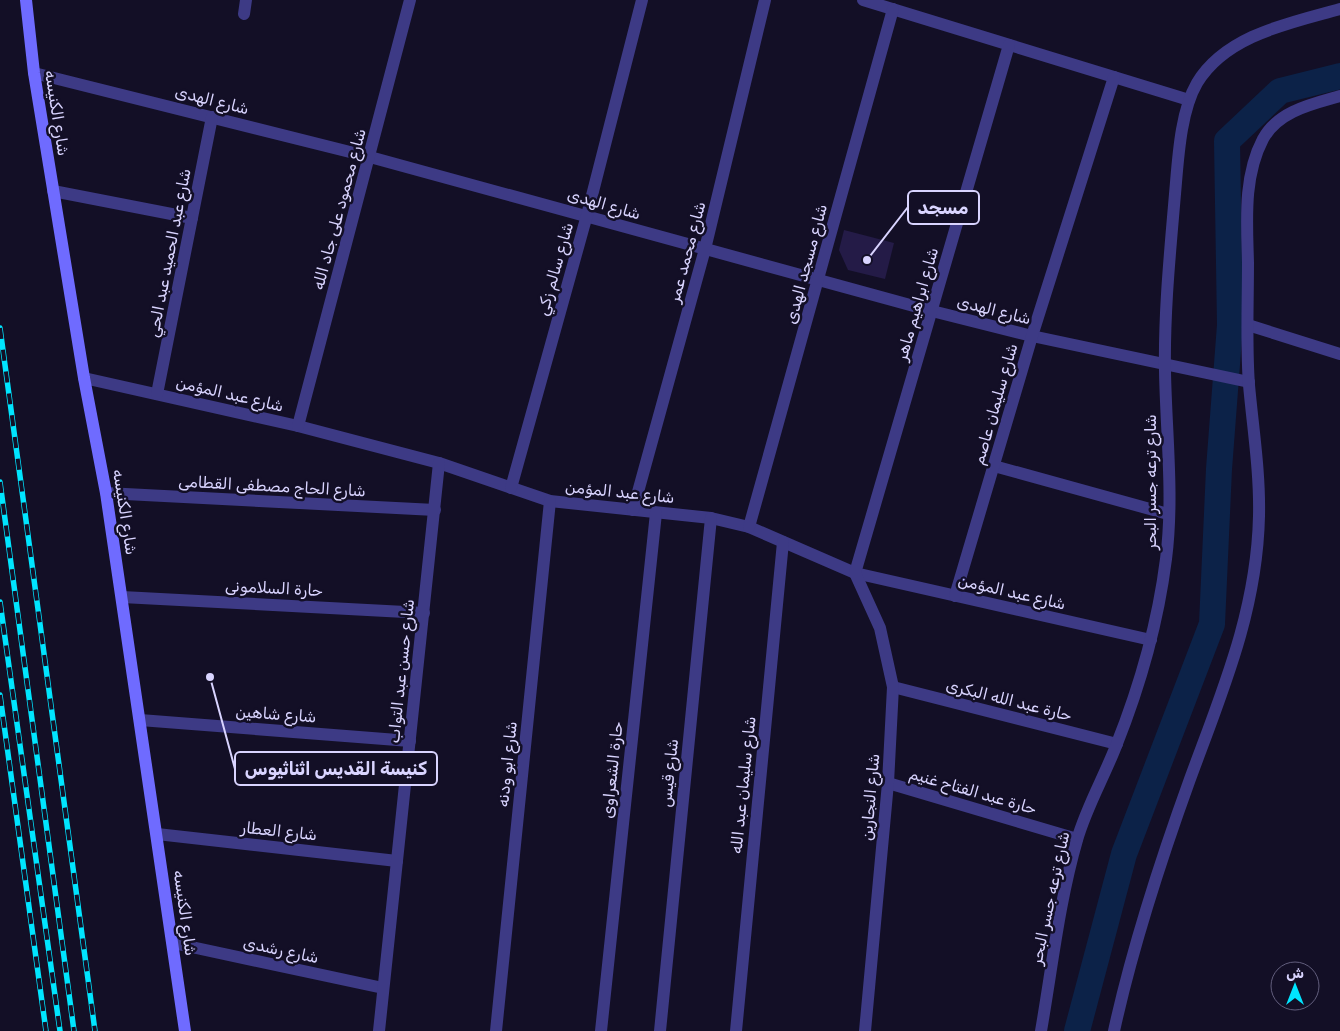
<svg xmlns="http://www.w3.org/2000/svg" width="1340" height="1031" font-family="Rubik,'Noto Naskh Arabic',sans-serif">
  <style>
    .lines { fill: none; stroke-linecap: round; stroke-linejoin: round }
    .canal { stroke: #0c2248; stroke-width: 26 }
    .building { fill: #241b47 }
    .minor { stroke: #3d3a85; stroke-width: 12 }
    .secondary { stroke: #6f6bff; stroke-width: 12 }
    .rail-casing { stroke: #00e5ff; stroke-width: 5.5 }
    .rail { stroke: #130f26; stroke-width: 4; stroke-dasharray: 11; stroke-linecap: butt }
    .labels { text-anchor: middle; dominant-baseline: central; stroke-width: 5; stroke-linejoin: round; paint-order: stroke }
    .street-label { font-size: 16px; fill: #d9d4ff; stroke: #130f26 }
    .leader { fill: none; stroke: #d9d4ff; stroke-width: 2 }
    .callout-dot { fill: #d9d4ff; stroke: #130f26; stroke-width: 2 }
    .callout { fill: #130f26; stroke: #d9d4ff; stroke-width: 2 }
    .callout-label { font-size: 18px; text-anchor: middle; font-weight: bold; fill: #d9d4ff }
  </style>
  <rect width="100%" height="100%" fill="#130f26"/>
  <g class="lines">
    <path class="canal" d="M1077 1031 1124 854 1212 624 1219 469 1230 325 1227 141 1280 91 1340 76"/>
  </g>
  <path class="building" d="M844 230 894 243 885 279 848 270 839 250Z"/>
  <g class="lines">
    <g class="minor">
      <path d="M863 0 1189 100"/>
      <path d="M244 14 246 0"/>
      <path d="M34 73 370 157 932 311 1032 336 1249 382"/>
      <path d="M53 191 192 218"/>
      <path d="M1248 325 1340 354"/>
      <path d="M84 378 298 426 439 463 550 501 711 518 749 527 855 573 1151 640"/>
      <path d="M157 394 212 117"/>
      <path d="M298 426 410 0"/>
      <path d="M994 466 1168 514"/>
      <path d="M511 488 587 215 642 0"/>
      <path d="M106 493 435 510"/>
      <path d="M633 510 705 249 765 0"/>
      <path d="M749 527 893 9"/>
      <path d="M955 596 1032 336 1114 77"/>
      <path d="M122 597 424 613"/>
      <path d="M893 687 1117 744"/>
      <path d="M140 720 410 741"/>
      <path d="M888 783 1077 839"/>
      <path d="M157 834 397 861"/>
      <path d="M173 943 383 988"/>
      <path d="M379 1031 439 463"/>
      <path d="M496 1031 550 501"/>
      <path d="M601 1031 656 513"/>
      <path d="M660 1031 711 518"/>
      <path d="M736 1031 783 542"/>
      <path d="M865 1031 888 783 893 687 880 628 855 573 1009 45"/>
      <path d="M1041 1031C1052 968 1059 902 1077 840 1086 808 1104 777 1116 746 1140 686 1158 622 1166 559 1174 497 1166 432 1165 371 1164 312 1170 253 1175 194 1178 161 1180 112 1197 83 1226 35 1290 23 1340 9"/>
      <path d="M1114 1031C1133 944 1160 862 1190 779 1222 692 1257 611 1259 516 1260 472 1253 429 1249 385 1246 345 1248 304 1248 263 1247 222 1243 177 1263 139 1278 111 1312 104 1340 96"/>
    </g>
    <path class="secondary" d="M26 0 34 73 84 378 106 493 185 1031"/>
    <defs>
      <g id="rail">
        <path d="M0 328 95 1031"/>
        <path d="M0 482 74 1031"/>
        <path d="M0 602 60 1031"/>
        <path d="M0 695 46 1031"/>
      </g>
    </defs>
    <use href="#rail" class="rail-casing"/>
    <use href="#rail" class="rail"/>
  </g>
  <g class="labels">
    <g class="street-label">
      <text transform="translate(212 100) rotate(14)">شارع الهدى</text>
      <text transform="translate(57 113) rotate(81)">شارع الكنيسه</text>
      <text transform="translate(604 204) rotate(16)">شارع الهدى</text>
      <text transform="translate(339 209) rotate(-75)">شارع محمود على جاد الله</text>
      <text transform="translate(687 252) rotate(-75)">شارع محمد عمر</text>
      <text transform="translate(169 253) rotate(-79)">شارع عبد الحميد عبد الحي</text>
      <text transform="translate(806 264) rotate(-75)">شارع مسجد الهدى</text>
      <text transform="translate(555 269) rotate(-74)">شارع سالم زكي</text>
      <text transform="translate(917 304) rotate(-74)">شارع ابراهيم ماهر</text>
      <text transform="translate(994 310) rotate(14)">شارع الهدى</text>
      <text transform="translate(230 394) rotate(13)">شارع عبد المؤمن</text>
      <text transform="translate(995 404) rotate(-74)">شارع سليمان عاصم</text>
      <text transform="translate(1150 482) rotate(-90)">شارع ترعه جسر البحر</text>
      <text transform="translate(272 486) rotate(3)">شارع الحاج مصطفى القطامى</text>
      <text transform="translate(620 492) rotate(6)">شارع عبد المؤمن</text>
      <text transform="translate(125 512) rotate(81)">شارع الكنيسه</text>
      <text transform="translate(274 588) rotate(3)">حارة السلامونى</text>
      <text transform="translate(1012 592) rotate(13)">شارع عبد المؤمن</text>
      <text transform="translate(401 671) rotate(-84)">شارع حسن عبد التواب</text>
      <text transform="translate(1009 700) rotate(14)">حارة عبد الله البكرى</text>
      <text transform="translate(276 714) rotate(4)">شارع شاهين</text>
      <text transform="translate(507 764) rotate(-84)">شارع ابو ودنه</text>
      <text transform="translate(612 770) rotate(-84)">حارة الشعراوى</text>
      <text transform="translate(669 773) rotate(-84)">شارع قيس</text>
      <text transform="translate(743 785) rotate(-84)">شارع سليمان عبد الله</text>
      <text transform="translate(973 791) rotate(16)">حارة عبد الفتاح غنيم</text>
      <text transform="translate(870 797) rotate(-85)">شارع النجارين</text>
      <text transform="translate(279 831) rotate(6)">شارع العطار</text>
      <text transform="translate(1050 898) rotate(-78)">شارع ترعه جسر البحر</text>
      <text transform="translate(185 913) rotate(82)">شارع الكنيسه</text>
      <text transform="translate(281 950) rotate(12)">شارع رشدى</text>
    </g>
  </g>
  <path class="leader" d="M867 260L908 207M210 677L235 769"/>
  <g class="callout-dot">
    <circle cx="867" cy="260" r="5"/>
    <circle cx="210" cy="677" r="5"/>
  </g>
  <g class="callout">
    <rect x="908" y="191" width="71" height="33" rx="5"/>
    <rect x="235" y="752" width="202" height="33" rx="5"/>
  </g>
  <g class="callout-label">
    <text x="943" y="214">مسجد</text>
    <text x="336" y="775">كنيسة القديس اثناثيوس</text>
  </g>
  <g transform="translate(1295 986)"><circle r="24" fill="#130f26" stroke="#625e7d"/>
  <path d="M0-4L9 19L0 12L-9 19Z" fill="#00e5ff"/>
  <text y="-8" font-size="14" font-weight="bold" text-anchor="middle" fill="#d9d4ff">ش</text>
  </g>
</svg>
